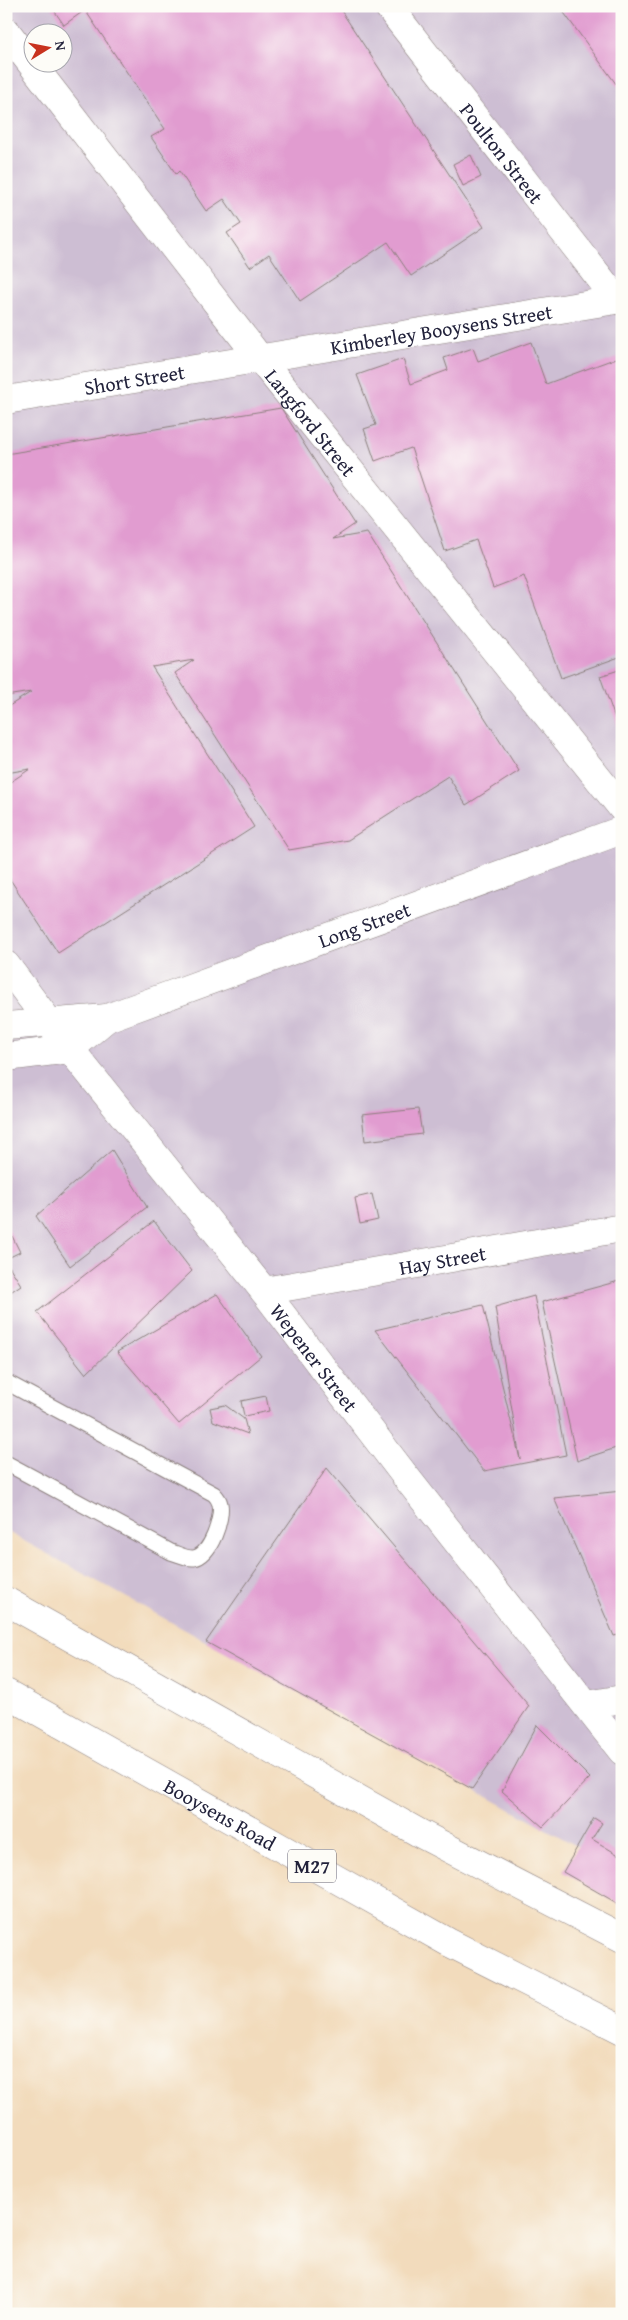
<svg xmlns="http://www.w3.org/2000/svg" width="628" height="2320" font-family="'Gentium Book Plus',serif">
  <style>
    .industrial { fill: #cdbed3; fill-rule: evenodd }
    .building { fill: #e19cd0 }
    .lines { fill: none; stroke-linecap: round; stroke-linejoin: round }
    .service-casing { stroke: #8a7e7c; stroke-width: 17 }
    .minor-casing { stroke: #8a7e7c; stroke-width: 29 }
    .secondary-casing { stroke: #8a7e7c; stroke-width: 29 }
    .primary-casing { stroke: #8a7e7c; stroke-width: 29 }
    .service { stroke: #fff; stroke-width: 15 }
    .minor { stroke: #fff; stroke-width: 28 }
    .secondary { stroke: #fff; stroke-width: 28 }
    .primary { stroke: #fff; stroke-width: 28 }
    .labels { text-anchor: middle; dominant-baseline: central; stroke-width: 5; stroke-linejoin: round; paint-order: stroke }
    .shield { fill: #fdfcf7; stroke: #646373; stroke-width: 1 }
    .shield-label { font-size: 19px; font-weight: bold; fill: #22223b }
    .street-label { font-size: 20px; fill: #22223b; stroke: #fdfcf7 }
  </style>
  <rect width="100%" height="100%" fill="#fdfcf7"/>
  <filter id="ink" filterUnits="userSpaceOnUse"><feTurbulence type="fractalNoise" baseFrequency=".02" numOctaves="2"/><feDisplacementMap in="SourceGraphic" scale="10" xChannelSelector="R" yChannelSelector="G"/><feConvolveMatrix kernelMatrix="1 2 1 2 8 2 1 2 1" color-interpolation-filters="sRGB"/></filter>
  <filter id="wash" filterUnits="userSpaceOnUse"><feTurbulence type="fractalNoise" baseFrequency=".0096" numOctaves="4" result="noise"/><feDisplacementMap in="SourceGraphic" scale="20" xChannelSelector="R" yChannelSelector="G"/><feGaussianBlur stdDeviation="1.12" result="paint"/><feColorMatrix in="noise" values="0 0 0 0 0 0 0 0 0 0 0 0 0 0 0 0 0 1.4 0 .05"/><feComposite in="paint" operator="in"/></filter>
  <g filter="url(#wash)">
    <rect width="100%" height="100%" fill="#f2dbbc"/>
    <path class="industrial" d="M6 6H622V1871L6 1531ZM32 32H62V62H32Z"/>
    <g id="blocks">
      <g class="building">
        <path d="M51 6H338L484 227 411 276 388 242 300 301 269 254 250 267 227 233 241 224 224 199 206 211 179 171 176 174 151 137 165 129 85 10 64 25Z"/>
        <path d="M559 6H622V92Z"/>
        <path d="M471 155 481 177 463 186 453 164Z"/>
        <path d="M531 342 546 384 622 356V632L619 633 622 642V656L561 678 524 576 493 588 476 540 445 551 411 448 375 461 364 429 376 425 357 375 403 359 411 384 448 370 444 358 473 348 478 361Z"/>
        <path d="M281 408 355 524 333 539 367 533 519 771 466 805 448 776 348 840 289 850 175 673 194 660 152 667 254 827 58 953 6 873V785L30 769 6 773V708L31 692 6 696V454Z"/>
        <path d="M622 669V735H621L600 676Z"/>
        <path d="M418 1109 422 1134 365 1141 362 1115Z"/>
        <path d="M112 1150 147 1207 70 1266 36 1216Z"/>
        <path d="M372 1194 378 1220 360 1224 355 1198Z"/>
        <path d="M154 1221 192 1271 86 1374 37 1312Z"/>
        <path d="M6 1224 20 1252 6 1259Z"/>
        <path d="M9 1266 21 1285 6 1295V1268Z"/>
        <path d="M619 1281 622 1296V1446L577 1461 542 1302Z"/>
        <path d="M217 1294 261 1356 179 1424 117 1352Z"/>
        <path d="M534 1296 566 1455 484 1471 375 1330 483 1305 520 1459 495 1307Z"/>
        <path d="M266 1396 269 1411 244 1416 241 1401Z"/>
        <path d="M225 1405 244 1419 248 1434 213 1421 210 1408Z"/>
        <path d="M327 1468 529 1706 472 1789 206 1642Z"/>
        <path d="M622 1491V1634L614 1636 554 1498Z"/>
        <path d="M537 1725 590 1778 543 1827 502 1791Z"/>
        <path d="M594 1818 602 1823 592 1839 622 1857V1906L563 1872Z"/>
      </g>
    </g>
  </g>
  <g filter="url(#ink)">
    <use href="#blocks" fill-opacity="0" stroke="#8a7e7c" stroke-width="1"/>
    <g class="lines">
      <defs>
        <path id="service" d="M6 1382 214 1494C217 1497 219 1499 220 1504 223 1518 211 1555 194 1558 187 1559 178 1554 171 1552L6 1463"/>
        <g id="minor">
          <path id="s1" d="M388 6 617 300"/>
          <path id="s2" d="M6 31 261 360 622 808"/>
          <path id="s3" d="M6 400 622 299"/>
          <path id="s4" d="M6 965 58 1034 264 1291 406 1477 622 1751"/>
          <path id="s5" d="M264 1291 622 1228"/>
          <path d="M587 1705 622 1699"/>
        </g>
        <g id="secondary">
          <path id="s6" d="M6 1026 107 1018 622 830"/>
          <path d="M6 1057 70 1049 107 1018"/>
        </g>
        <g id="primary">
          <path d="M6 1601 421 1834 622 1938"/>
          <path id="s7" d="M6 1693 448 1942 622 2030"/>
        </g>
      </defs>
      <use href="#service" class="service-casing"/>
      <use href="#minor" class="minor-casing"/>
      <use href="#secondary" class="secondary-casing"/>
      <use href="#primary" class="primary-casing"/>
      <use href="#service" class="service"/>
      <use href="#minor" class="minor"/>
      <use href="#secondary" class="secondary"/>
      <use href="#primary" class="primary"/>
    </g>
  </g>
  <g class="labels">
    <rect class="shield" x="288" y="1849.5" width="48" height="33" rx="4"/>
    <g class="shield-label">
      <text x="312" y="1866">M27</text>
    </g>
    <g class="street-label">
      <text stroke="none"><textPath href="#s1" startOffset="186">Poulton Street</textPath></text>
      <text stroke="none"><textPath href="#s3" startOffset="441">Kimberley Booysens Street</textPath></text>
      <text stroke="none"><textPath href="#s3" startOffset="130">Short Street</textPath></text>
      <text stroke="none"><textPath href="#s2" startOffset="496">Langford Street</textPath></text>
      <text stroke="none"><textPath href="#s6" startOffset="375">Long Street</textPath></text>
      <text stroke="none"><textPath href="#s5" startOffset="181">Hay Street</textPath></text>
      <text stroke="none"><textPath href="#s4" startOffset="499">Wepener Street</textPath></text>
      <text stroke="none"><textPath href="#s7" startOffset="246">Booysens Road</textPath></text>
    </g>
  </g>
  <rect width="628" height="2320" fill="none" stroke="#fdfcf7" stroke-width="25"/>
  <g transform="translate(48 48) rotate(80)"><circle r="24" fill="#fdfcf7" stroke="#a5a5ac"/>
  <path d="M0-4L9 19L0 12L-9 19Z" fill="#c8321e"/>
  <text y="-8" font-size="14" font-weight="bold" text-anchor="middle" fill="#22223b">N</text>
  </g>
</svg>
